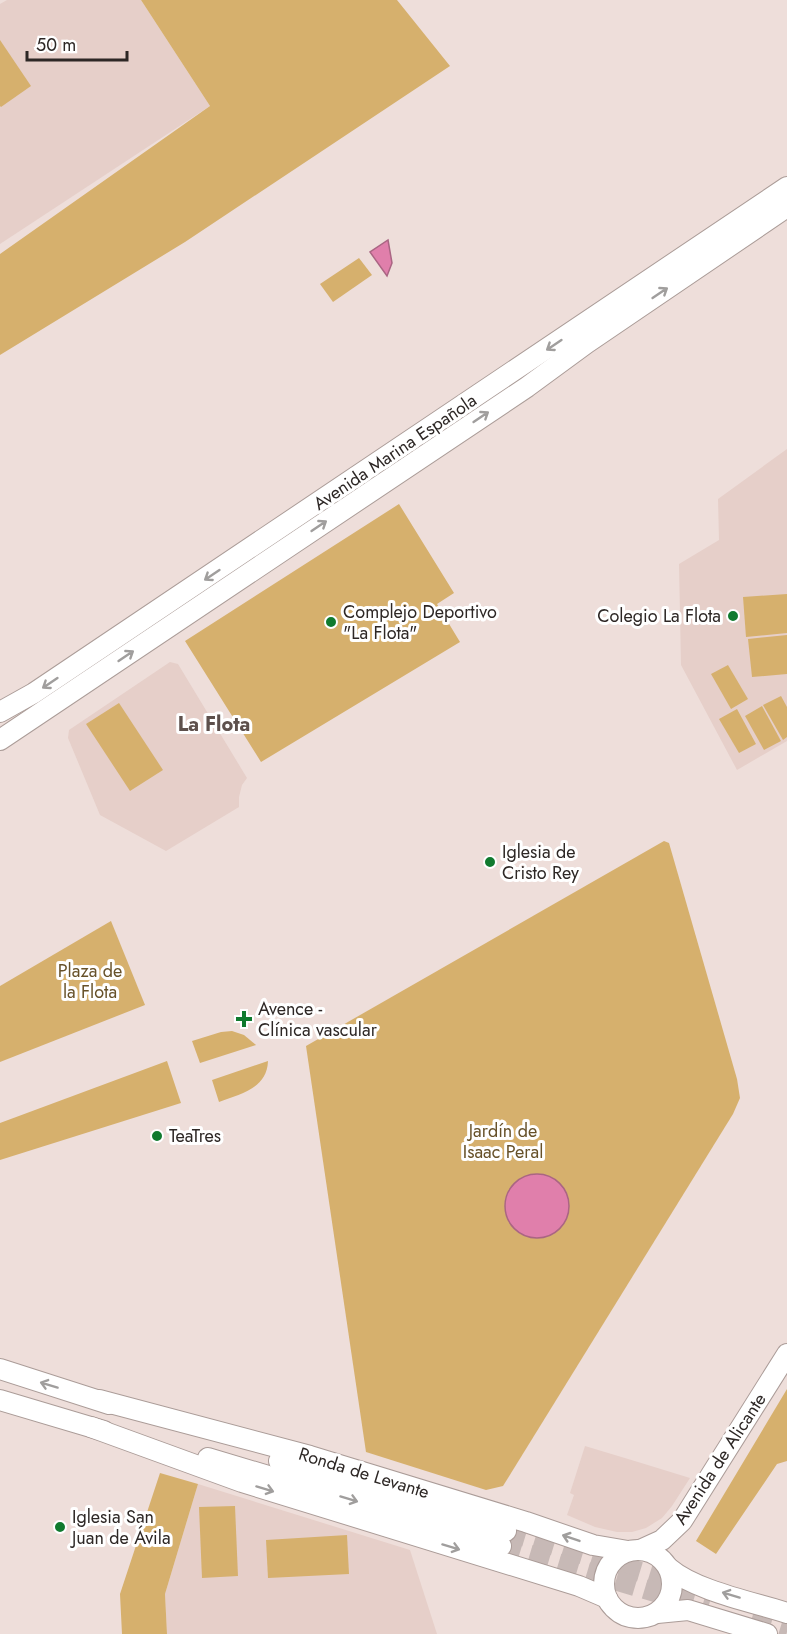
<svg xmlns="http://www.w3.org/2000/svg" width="787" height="1634" font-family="Jost,sans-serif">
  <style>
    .built { fill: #e6cfc9 }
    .green { fill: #d6b06d }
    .water { fill: #e07fab; stroke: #aa6583; stroke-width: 1.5 }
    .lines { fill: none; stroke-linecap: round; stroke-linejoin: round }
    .major-tunnel { stroke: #c7b9b6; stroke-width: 20; stroke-dasharray: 20 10; stroke-linecap: butt }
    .major-casing { stroke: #ab9c98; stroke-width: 22 }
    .major { stroke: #fff; stroke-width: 20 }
    .oneway { stroke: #a09e9d }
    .poi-dot { fill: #107a2e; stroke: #fff; stroke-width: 2 }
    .labels { text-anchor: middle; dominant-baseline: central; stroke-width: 6; stroke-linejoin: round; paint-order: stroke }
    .street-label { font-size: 18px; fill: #2d2725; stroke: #fff }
    .poi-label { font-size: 18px; fill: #2d2725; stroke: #fff; text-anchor: start }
    .park-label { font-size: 18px; fill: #675129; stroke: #fff }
    .neighbourhood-label { font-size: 20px; font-weight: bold; fill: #5d504c; stroke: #fff }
  </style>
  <rect width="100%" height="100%" fill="#eededa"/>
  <g class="built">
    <path d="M7 0H141L210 106 0 244V4Z"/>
    <path d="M787 449V741L737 770 681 665 679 564 719 540 718 499Z"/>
    <path d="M170 662 178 664 247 778 242 785 239 797V807L166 851 100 815 68 738 69 730Z"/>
    <path d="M585 1446 638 1462 690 1478 672 1506 662 1518 646 1528 632 1532H617L595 1527 567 1515 574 1495 570 1493Z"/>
    <path d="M198 1484 410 1550 437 1634H167L165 1594Z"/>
  </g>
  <g class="green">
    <path d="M141 0H397L450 66 185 242 0 355V254L210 106Z"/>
    <path d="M0 40 31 86 1 107 0 106Z"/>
    <path d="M359 258 372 275 333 302 320 284Z"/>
    <path d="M556 351 560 357 240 572 241 562Z"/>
    <path d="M399 504 454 593 437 604 460 642 261 762 185 641Z"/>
    <path d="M787 594V633L746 637 743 597Z"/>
    <path d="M787 635V674L752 677 748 639Z"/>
    <path d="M728 665 748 699 731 709 711 674Z"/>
    <path d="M781 696 787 707V737L783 740 763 705Z"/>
    <path d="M119 703 163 770 130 791 86 724Z"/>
    <path d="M762 706 781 741 764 750 745 716Z"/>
    <path d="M737 709 756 744 739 753 719 719Z"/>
    <path d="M664 841 669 843 737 1079 740 1098 733 1114 503 1486 486 1490 366 1452 306 1046Z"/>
    <path d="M111 921 145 1005 0 1062V986Z"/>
    <path d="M232 1031 244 1035 256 1045 200 1063 192 1041 221 1032Z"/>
    <path d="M167 1061 181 1103 0 1160V1123Z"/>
    <path d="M268 1061C267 1089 240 1094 219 1102L212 1080Z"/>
    <path d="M787 1389V1461L777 1464 716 1554 696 1541Z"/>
    <path d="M160 1473 198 1484 165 1594 167 1634H122L120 1594Z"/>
    <path d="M235 1506 238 1576 202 1578 199 1507Z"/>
    <path d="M347 1535 349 1574 268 1578 266 1540Z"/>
  </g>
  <g class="water">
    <path d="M388 240 392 263 387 276 370 252Z"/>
    <circle cx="537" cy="1206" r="32"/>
  </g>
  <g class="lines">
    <g class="major-tunnel">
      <path d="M506 1531 696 1589"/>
      <path d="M501 1546 708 1608"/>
      <path d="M751 1621 787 1632"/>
    </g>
    <defs>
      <g id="major">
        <path d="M0 712 34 693 787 187"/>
        <path d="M0 740 527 387 587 343 787 207"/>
        <path d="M0 1369 109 1404"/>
        <path d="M0 1400 104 1431"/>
        <path d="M99 1400 310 1456 526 1522 593 1545 628 1551"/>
        <path d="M91 1427 242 1482 579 1586 607 1598"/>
        <path d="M208 1458 501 1546"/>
        <path d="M279 1461 506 1531"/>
        <circle cx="638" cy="1584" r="34"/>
        <path d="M640 1550 662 1540 682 1521 787 1354"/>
        <path d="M669 1568C696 1591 753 1602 787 1613"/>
        <path d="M657 1613 688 1610 767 1634"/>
      </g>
    </defs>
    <use href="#major" class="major-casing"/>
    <use href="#major" class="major"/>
  </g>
  <defs><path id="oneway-shaft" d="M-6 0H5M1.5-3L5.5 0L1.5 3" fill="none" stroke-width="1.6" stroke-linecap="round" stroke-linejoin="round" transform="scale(1.5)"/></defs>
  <g class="oneway">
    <use href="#oneway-shaft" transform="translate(660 293) rotate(-34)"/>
    <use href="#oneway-shaft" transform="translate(554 345) rotate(146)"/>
    <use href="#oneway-shaft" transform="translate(481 417) rotate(-34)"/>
    <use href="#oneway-shaft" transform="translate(319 526) rotate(-34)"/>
    <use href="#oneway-shaft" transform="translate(212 575) rotate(146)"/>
    <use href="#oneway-shaft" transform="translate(126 656) rotate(-34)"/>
    <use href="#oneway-shaft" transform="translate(50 683) rotate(146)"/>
    <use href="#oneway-shaft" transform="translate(49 1385) rotate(-163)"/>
    <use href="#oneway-shaft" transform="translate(265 1489) rotate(17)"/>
    <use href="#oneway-shaft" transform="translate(349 1499) rotate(17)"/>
    <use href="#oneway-shaft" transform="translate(571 1538) rotate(-161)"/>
    <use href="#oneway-shaft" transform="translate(451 1547) rotate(17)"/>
    <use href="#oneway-shaft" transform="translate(731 1595) rotate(-163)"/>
  </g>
  <g class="poi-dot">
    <circle cx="733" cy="616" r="6"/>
    <circle cx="331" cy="622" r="6"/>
    <circle cx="490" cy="862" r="6"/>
    <path d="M241 1010h6v6h6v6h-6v6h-6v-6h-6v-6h6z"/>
    <circle cx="157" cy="1136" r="6"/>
    <circle cx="60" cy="1527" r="6"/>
  </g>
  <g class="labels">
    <g class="street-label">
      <text transform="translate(395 452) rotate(-34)">Avenida Marina Española</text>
      <text transform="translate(720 1459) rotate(-57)">Avenida de Alicante</text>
      <text transform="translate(364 1473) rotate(17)">Ronda de Levante</text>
    </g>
    <g class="poi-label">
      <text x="343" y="612">Complejo Deportivo<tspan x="343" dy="21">"La Flota"</tspan></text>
      <text x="721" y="616" text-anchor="end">Colegio La Flota</text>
      <text x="502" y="852">Iglesia de<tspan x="502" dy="21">Cristo Rey</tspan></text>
      <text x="258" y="1009">Avence -<tspan x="258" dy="21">Clínica vascular</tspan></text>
      <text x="169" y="1136">TeaTres</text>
      <text x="72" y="1517">Iglesia San<tspan x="72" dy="21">Juan de Ávila</tspan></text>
    </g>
    <g class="park-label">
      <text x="90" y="971">Plaza de<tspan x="90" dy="21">la Flota</tspan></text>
      <text x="503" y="1131">Jardín de<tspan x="503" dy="21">Isaac Peral</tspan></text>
    </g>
    <g class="neighbourhood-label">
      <text x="214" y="724">La Flota</text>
    </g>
  </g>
  <path d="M27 51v9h100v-9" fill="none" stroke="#2d2725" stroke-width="3"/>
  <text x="36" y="51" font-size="18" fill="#2d2725" stroke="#ffffff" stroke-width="4.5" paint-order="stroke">50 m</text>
</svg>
